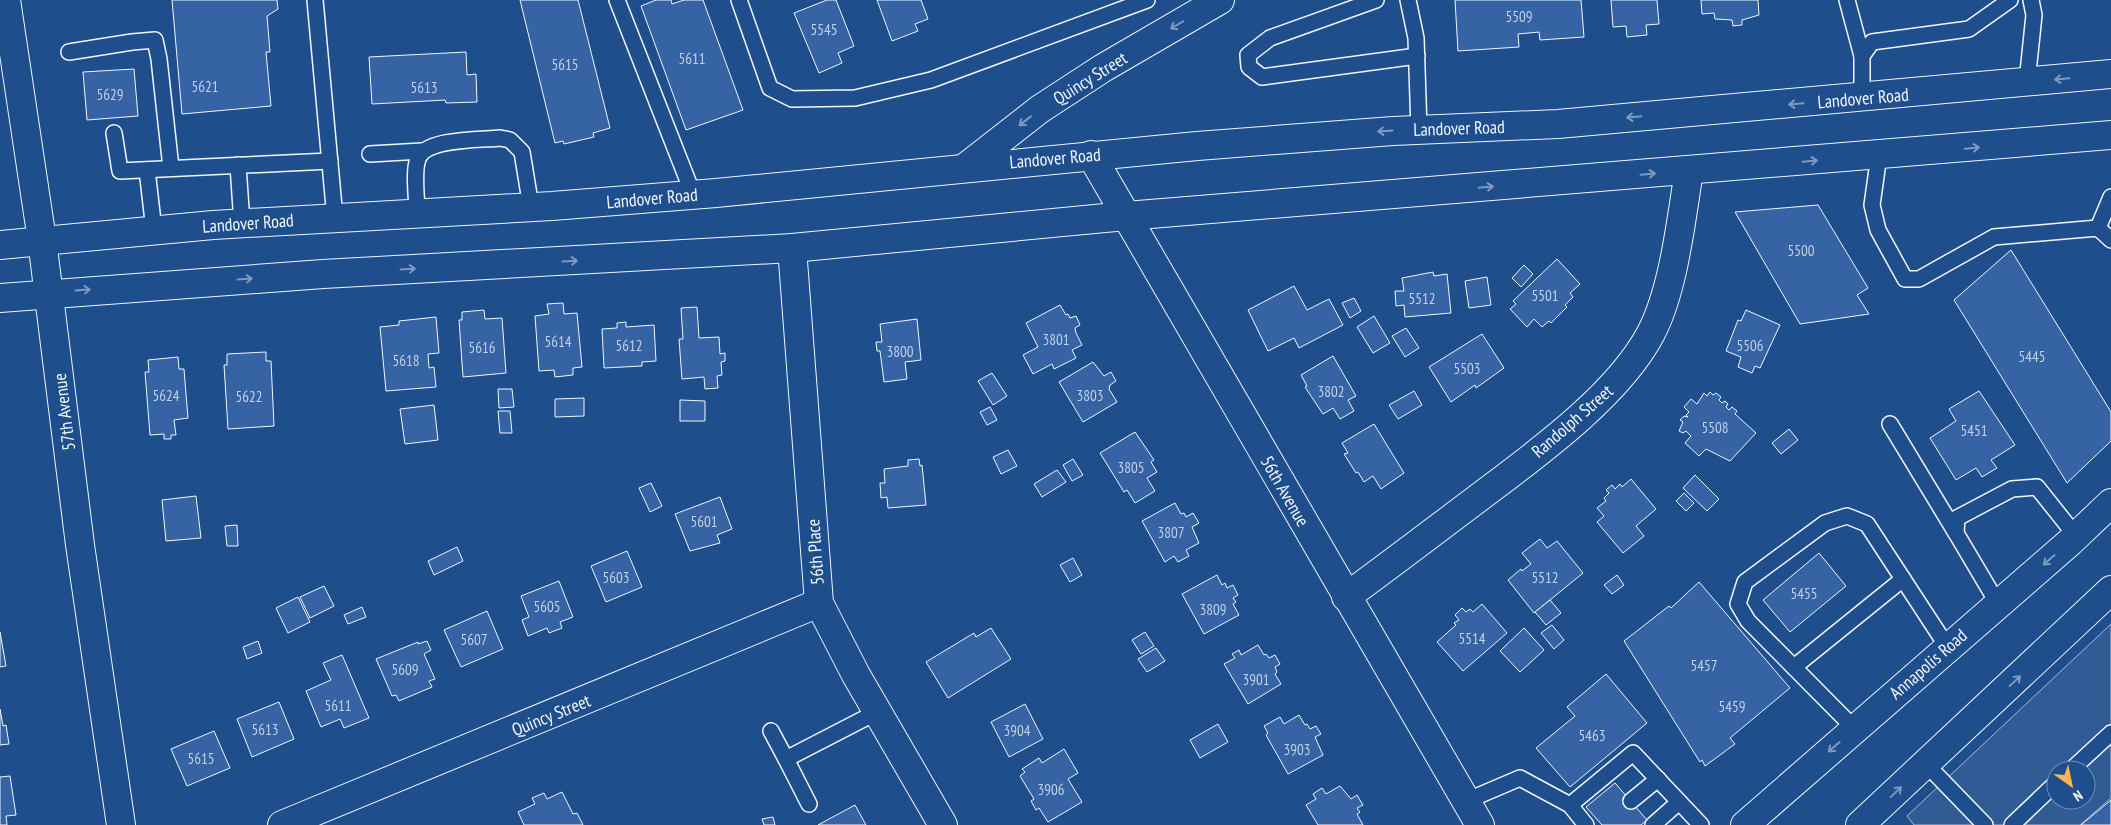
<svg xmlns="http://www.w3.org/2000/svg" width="2111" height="825" font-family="'PT Sans Narrow',sans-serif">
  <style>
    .parking { fill: #305b95; stroke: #a8bbd7; fill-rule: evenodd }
    .building { fill: #3563a3; stroke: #f2f6ff }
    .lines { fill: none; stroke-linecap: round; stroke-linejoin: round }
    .service-casing { stroke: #f2f6ff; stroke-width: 18 }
    .minor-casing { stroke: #f2f6ff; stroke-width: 30 }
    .tertiary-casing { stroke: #f2f6ff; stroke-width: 30 }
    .primary-casing { stroke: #f2f6ff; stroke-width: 30 }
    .service { stroke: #1f4e8c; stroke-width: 15 }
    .minor { stroke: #1f4e8c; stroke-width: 28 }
    .tertiary { stroke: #1f4e8c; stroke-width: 28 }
    .primary { stroke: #1f4e8c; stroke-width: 28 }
    .oneway { stroke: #7e9ac0 }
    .labels { text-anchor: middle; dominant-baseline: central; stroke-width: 4; stroke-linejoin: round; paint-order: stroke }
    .number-label { font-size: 15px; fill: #c3d1e8 }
    .street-label { font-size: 18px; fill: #f2f6ff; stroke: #1f4e8c }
  </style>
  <rect width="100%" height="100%" fill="#1f4e8c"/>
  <path class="parking" d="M2111 624V798L2080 825H1914L1907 816ZM2056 770H2086V800H2056Z"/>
  <g class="building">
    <path d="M172 0H277L278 9 267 16 270 52H266L271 106 182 114Z"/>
    <path d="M520 0H578L610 128 593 133 594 137 564 144 563 141 555 143Z"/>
    <path d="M656 0H671L672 4 684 0H703L743 110 686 130 641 6Z"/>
    <path d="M827 0H836L854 46 838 53 842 63 819 73 794 13Z"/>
    <path d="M877 0H921L928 19 915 24 918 31 892 41Z"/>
    <path d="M1455 0H1581L1584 37 1540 40 1539 32 1518 34 1519 47 1458 51Z"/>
    <path d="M1611 0H1657L1659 24 1646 25 1647 35 1627 37 1626 26 1613 27Z"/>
    <path d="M1701 0H1758L1759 15 1742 20V25L1733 26 1732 20 1715 19 1714 13 1702 14Z"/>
    <path d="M466 52 467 75 476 74 477 102 446 103 445 100 372 104 369 57Z"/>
    <path d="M134 69 138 116 87 120 83 72Z"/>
    <path d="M1818 205 1868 288 1857 295 1869 314 1800 324 1735 212Z"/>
    <path d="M2011 250 2111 412V441L2067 483 1954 300Z"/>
    <path d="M1557 259 1580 284 1570 293 1573 297 1565 305 1567 307 1551 323 1549 321 1542 327 1534 319 1527 327 1510 309 1516 304 1513 301Z"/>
    <path d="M1524 265 1533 274 1521 287 1512 278Z"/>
    <path d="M1433 272 1434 276 1447 274 1451 313 1405 317 1404 305 1396 306 1395 291H1404L1402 278Z"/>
    <path d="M1487 277 1491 305 1469 308 1465 281Z"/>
    <path d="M1294 286 1307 310 1329 299 1343 325 1299 348 1294 338 1268 351 1248 310Z"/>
    <path d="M1354 298 1361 311 1350 318 1342 303Z"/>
    <path d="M563 303 564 314 577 313 582 367 573 368V375L555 377 554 370 539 371 535 316 549 314 547 304Z"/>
    <path d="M1060 305 1066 315 1068 314 1070 318 1076 316 1080 325 1075 328 1076 333 1082 345 1072 350 1076 358 1054 369 1052 364 1033 374 1023 355 1038 347 1026 323Z"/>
    <path d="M697 307 699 338 719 337 720 354 725 353V361L721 362 722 375 717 376 718 388 705 389 704 377 682 379 679 339H683L681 308Z"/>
    <path d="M484 310 485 319 502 318 506 373 463 377 459 320H462V312Z"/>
    <path d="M1746 310 1780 325 1760 368 1755 366 1752 373 1738 367 1741 357 1726 351 1738 320 1741 321Z"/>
    <path d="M1374 316 1390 343 1373 353 1357 327Z"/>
    <path d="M436 317 439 353 428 354 429 368 434 367 436 387 386 391 380 327 399 325V321Z"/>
    <path d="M917 319 921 360 905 362 907 379 884 382 880 351H877L876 342H882L880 324Z"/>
    <path d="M626 322V327L654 325 656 361 642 362V366L604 368 602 329 617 328V323Z"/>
    <path d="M1406 328 1419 348 1405 357 1392 336Z"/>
    <path d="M1482 334 1504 368 1476 388 1475 385 1451 402 1429 367Z"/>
    <path d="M266 352V361H271L274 426 228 429 224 365H227V354Z"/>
    <path d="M1333 356 1356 396 1348 400 1354 411 1340 419 1333 408 1323 414 1305 387 1307 386 1301 375Z"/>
    <path d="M178 357 179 369H184L188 418 174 420 176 435H171V439H164V434L150 435 145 372H149L148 360Z"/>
    <path d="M1093 362 1104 376 1111 372 1116 381 1110 385 1109 389 1117 402 1083 422 1059 382Z"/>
    <path d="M992 373 1007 396 993 405 978 381Z"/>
    <path d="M498 389H512L514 407 499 408Z"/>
    <path d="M1414 391 1422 405 1398 419 1389 405Z"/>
    <path d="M1979 391 2015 445 1991 460 1997 468 1982 477 1976 468 1956 480 1930 438 1956 421 1949 409Z"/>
    <path d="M1710 392 1713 395 1716 393 1721 397 1719 400 1722 403 1725 401 1728 404 1726 407 1729 410 1732 407 1737 411 1735 414 1756 433 1730 461 1706 449 1699 456 1685 443 1691 436 1686 431 1683 433 1679 431 1683 422 1680 420 1684 416 1688 417 1686 415 1689 412 1684 407 1691 399 1697 404 1704 393 1707 396Z"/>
    <path d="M584 398V416L555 417V399Z"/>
    <path d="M680 400 705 401V421H680Z"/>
    <path d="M434 405 438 440 405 444 400 409Z"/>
    <path d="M990 407 997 420 987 425 980 412Z"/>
    <path d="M498 411H510L512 433H500Z"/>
    <path d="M1374 424 1404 473 1381 489 1373 476 1364 482 1358 472 1356 473 1344 454 1348 453 1342 443Z"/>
    <path d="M1789 429 1798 440 1781 454 1772 443Z"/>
    <path d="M1135 432 1154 460 1151 462 1157 472 1147 478 1155 491 1135 503 1127 490 1124 492 1100 453Z"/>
    <path d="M1008 450 1017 466 1001 474 993 457Z"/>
    <path d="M919 459 920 466 922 465 926 505 888 508 887 497 881 498 880 483H885L884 469 908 466V460Z"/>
    <path d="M1073 459 1083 475 1072 481 1063 465Z"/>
    <path d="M1057 470 1066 482 1042 497 1034 484Z"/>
    <path d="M1695 475 1719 499 1707 511 1683 488Z"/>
    <path d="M1631 479 1656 509 1636 526 1644 536 1623 553 1597 522 1604 516 1597 508 1606 501 1604 498 1609 493 1606 490 1612 485 1615 489 1620 484 1622 487Z"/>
    <path d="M651 483 662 506 650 512 639 488Z"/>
    <path d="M1684 493 1694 503 1686 511 1676 501Z"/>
    <path d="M196 496 201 538 166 541 162 500Z"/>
    <path d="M720 497 732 529 717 535 720 543 690 551 675 514Z"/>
    <path d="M1175 503 1181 514 1184 513 1186 517 1193 513 1199 523 1192 527 1199 543 1186 550 1189 556 1178 562 1174 556 1165 562 1142 521Z"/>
    <path d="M237 525 238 546H227L225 526Z"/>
    <path d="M1540 539 1547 548 1557 541 1583 573 1534 613 1508 580 1521 569 1522 571 1531 564 1522 553Z"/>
    <path d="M457 547 463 561 434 575 428 561Z"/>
    <path d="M627 551 642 587 606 602 591 566Z"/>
    <path d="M1819 553 1846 586 1790 632 1763 600Z"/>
    <path d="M1073 558 1082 575 1070 582 1060 565Z"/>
    <path d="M1217 575 1222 585 1225 583 1227 588 1233 585 1238 595 1233 598 1236 602 1233 604 1239 615 1204 634 1182 594Z"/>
    <path d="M1617 575 1624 585 1612 594 1604 585Z"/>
    <path d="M559 581 573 617 560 622 562 628 549 633 547 628 528 636 522 620 529 617 521 596Z"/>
    <path d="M1699 582 1790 688 1730 738 1735 744 1705 766 1702 760 1700 762 1624 641 1669 606 1671 608Z"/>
    <path d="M324 586 334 606 310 618 300 597Z"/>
    <path d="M298 597 310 622 288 633 276 608Z"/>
    <path d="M1550 600 1561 613 1546 625 1535 612Z"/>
    <path d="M1482 604 1507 633 1463 671 1437 642 1456 625 1454 623 1459 620 1455 615 1462 608 1466 612 1470 609 1473 612Z"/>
    <path d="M362 607 366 617 348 624 344 615Z"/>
    <path d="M487 611 503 649 461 667 444 630Z"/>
    <path d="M1552 625 1564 640 1554 649 1541 633Z"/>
    <path d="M991 628 1011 659 948 698 926 662 974 633 976 637Z"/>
    <path d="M1524 628 1544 650 1520 672 1500 651Z"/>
    <path d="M0 632 6 666 0 667Z"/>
    <path d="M1145 632 1154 646 1141 654 1132 640Z"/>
    <path d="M258 641 262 653 247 659 243 647Z"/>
    <path d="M427 641 431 650 424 654 435 679 429 681 432 687 399 701 396 695 392 696 376 659 418 642V644Z"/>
    <path d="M1258 645 1264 655 1266 654 1269 658 1275 655 1280 664 1275 667 1277 672 1275 674 1281 684 1248 704 1224 664 1235 658 1232 654 1239 650 1241 655Z"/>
    <path d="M1156 648 1165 661 1147 672 1138 659Z"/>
    <path d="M342 655 369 718 344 728 340 719 321 727 306 691 331 680 323 663Z"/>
    <path d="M1606 674 1647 723 1570 787 1536 748 1575 716 1567 707Z"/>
    <path d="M279 702 294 739 252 757 237 719Z"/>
    <path d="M1025 704 1043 739 1009 757 991 722Z"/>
    <path d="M0 709 3 726 6 725 9 744 0 745Z"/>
    <path d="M1299 715 1305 725 1307 724 1310 729 1316 726 1321 734 1315 737 1323 755 1288 774 1266 735 1268 733 1264 726 1280 717 1284 724Z"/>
    <path d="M1218 724 1228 742 1200 758 1190 740Z"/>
    <path d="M214 731 230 768 187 786 171 749Z"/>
    <path d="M1064 749 1078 773 1068 779 1082 802 1048 822 1039 808 1036 810 1031 801 1034 799 1020 776 1025 772 1022 769 1039 758 1042 763Z"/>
    <path d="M10 776 16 815 6 816 7 825H0V777Z"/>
    <path d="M1615 783 1647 820 1641 825H1602L1586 807Z"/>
    <path d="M1340 786 1351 799 1357 795 1363 805 1357 808 1360 812 1357 814 1363 825H1318L1306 805 1316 799 1313 794 1322 788 1326 794Z"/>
    <path d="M562 792 573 814 577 813 583 825H524L518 812 535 804 532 798 544 793 547 799Z"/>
    <path d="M2111 800V825H2081Z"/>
    <path d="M855 805 866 825H818Z"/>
    <path d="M773 817 775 825H764L762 819Z"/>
  </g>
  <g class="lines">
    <defs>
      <g id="service">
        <path d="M315 0 335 218"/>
        <path d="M617 0 693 194"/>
        <path d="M739 0 770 88 792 99 855 98 931 80 1147 0"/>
        <path d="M1376 0 1270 38 1248 55 1249 67 1262 77 1417 56"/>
        <path d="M1408 0 1416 38 1419 130"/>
        <path d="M1847 0 1862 56"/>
        <path d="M69 52 132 42 155 40 159 59 171 168"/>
        <path d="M2027 82 2034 15 2031 0"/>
        <path d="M1862 98V56L1872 42 1969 29 2010 0"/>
        <path d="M114 133 120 171 330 161"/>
        <path d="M370 154 422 151"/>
        <path d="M1879 155 1872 205 1878 230 1905 279H1919L1994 237 2098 228 2111 240"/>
        <path d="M238 165 242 224"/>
        <path d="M147 170 154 230"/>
        <path d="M417 213C417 199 413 171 418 159 425 138 481 140 500 138L510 140 522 152 531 207"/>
        <path d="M2098 228 2111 197"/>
        <path d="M1890 424 1956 533"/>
        <path d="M1998 604 1956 533 1957 518 2012 489 2037 487 2076 536"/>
        <path d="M1794 667 1903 579"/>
        <path d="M1855 729 1748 621 1738 604 1745 582 1825 523 1847 516 1867 524 1948 648"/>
        <path d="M771 731 786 759"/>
        <path d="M1926 764 1985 825"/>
        <path d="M2071 770 2111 733"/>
        <path d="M1466 801 1520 778 1570 805 1633 753 1701 825"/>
        <path d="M1631 801 1658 779"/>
        <path d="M809 804 786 759 877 712"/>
        <path d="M1570 805 1586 825"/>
        <path d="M1653 825 1679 802"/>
        <path d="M2012 825 2056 783"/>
      </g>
      <g id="minor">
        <path d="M6 0 42 240"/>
        <path d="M1091 155 1480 825"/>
        <path d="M967 166 1040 109 1103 68 1220 0"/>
        <path d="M792 248 819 603 856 675 943 825"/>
        <path d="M1346 597C1390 565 1433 532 1477 499 1534 456 1618 396 1651 333 1674 289 1681 220 1689 171"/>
        <path d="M282 825 819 603"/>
      </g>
      <path id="tertiary" d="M42 240 80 545 121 825"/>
      <g id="primary">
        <path d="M0 245 213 225 552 206 716 193 1197 146 1393 131 1558 124 2111 74"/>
        <path d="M0 298 323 274 792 248 1126 216 2111 135"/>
        <path d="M1745 825 2070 542 2111 503"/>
        <path d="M1860 825 2111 590"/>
      </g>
    </defs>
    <use href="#service" class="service-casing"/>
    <use href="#minor" class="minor-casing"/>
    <use href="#tertiary" class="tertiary-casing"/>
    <use href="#primary" class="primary-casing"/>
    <use href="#service" class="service"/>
    <use href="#minor" class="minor"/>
    <use href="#tertiary" class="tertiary"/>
    <use href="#primary" class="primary"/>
  </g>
  <defs><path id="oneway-shaft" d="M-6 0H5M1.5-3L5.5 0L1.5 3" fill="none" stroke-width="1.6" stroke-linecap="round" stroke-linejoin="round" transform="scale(1.25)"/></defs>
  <g class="oneway">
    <use href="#oneway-shaft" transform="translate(1177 25) rotate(150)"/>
    <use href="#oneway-shaft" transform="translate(2062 79) rotate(175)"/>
    <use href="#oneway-shaft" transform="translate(1796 104) rotate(175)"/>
    <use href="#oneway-shaft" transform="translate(1634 117) rotate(175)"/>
    <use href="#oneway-shaft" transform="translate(1025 121) rotate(142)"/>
    <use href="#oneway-shaft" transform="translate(1385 131) rotate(176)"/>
    <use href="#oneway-shaft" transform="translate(1972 148) rotate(-5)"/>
    <use href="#oneway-shaft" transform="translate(1810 161) rotate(-5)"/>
    <use href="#oneway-shaft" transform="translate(1648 174) rotate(-5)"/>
    <use href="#oneway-shaft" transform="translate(1486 187) rotate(-5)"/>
    <use href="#oneway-shaft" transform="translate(570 261) rotate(-3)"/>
    <use href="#oneway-shaft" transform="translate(408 269) rotate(-3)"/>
    <use href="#oneway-shaft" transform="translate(245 279) rotate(-4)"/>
    <use href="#oneway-shaft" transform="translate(83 290) rotate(-4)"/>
    <use href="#oneway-shaft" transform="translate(2049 560) rotate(139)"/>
    <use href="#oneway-shaft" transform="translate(2015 681) rotate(-43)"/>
    <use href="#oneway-shaft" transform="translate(1834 747) rotate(139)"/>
    <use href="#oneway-shaft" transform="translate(1896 792) rotate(-43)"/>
  </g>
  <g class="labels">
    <g class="number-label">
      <text x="1519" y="16">5509</text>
      <text x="824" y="29">5545</text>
      <text x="692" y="58">5611</text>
      <text x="565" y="64">5615</text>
      <text x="205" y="86">5621</text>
      <text x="424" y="87">5613</text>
      <text x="110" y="94">5629</text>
      <text x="1801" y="250">5500</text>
      <text x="1545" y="295">5501</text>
      <text x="1422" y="298">5512</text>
      <text x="1056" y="339">3801</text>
      <text x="558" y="341">5614</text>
      <text x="629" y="345">5612</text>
      <text x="1750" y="345">5506</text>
      <text x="482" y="347">5616</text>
      <text x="900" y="351">3800</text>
      <text x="2032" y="356">5445</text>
      <text x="406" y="360">5618</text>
      <text x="1467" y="368">5503</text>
      <text x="1331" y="391">3802</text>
      <text x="166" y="395">5624</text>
      <text x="1090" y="395">3803</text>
      <text x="249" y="396">5622</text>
      <text x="1715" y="427">5508</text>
      <text x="1974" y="430">5451</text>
      <text x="1131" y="467">3805</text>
      <text x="704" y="521">5601</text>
      <text x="1171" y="532">3807</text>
      <text x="616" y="577">5603</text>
      <text x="1545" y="577">5512</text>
      <text x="1804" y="593">5455</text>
      <text x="547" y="606">5605</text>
      <text x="1213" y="609">3809</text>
      <text x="1472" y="638">5514</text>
      <text x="474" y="639">5607</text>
      <text x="1704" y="665">5457</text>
      <text x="405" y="669">5609</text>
      <text x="1256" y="679">3901</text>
      <text x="338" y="705">5611</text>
      <text x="1732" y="706">5459</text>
      <text x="265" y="729">5613</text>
      <text x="1017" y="730">3904</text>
      <text x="1592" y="735">5463</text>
      <text x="1297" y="749">3903</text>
      <text x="201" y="758">5615</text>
      <text x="1051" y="789">3906</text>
    </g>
    <g class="street-label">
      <text transform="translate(1090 78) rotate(-32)">Quincy Street</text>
      <text transform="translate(1863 98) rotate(-5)">Landover Road</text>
      <text transform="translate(1459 128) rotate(-2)">Landover Road</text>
      <text transform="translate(1055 158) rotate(-5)">Landover Road</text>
      <text transform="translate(652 198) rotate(-5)">Landover Road</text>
      <text transform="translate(248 223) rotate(-4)">Landover Road</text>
      <text transform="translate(64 412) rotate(-97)">57th Avenue</text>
      <text transform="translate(1572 421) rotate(-41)">Randolph Street</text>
      <text transform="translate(1285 491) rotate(60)">56th Avenue</text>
      <text transform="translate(815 552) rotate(-94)">56th Place</text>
      <text transform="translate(1928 664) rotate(-41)">Annapolis Road</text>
      <text transform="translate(551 715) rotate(-22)">Quincy Street</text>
    </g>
  </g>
  <g transform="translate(2071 785) rotate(147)"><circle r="24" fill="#1f4e8c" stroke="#7391ba"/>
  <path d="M0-4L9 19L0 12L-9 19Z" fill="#ffb74d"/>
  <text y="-8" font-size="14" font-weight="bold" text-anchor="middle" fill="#f2f6ff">N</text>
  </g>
</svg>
